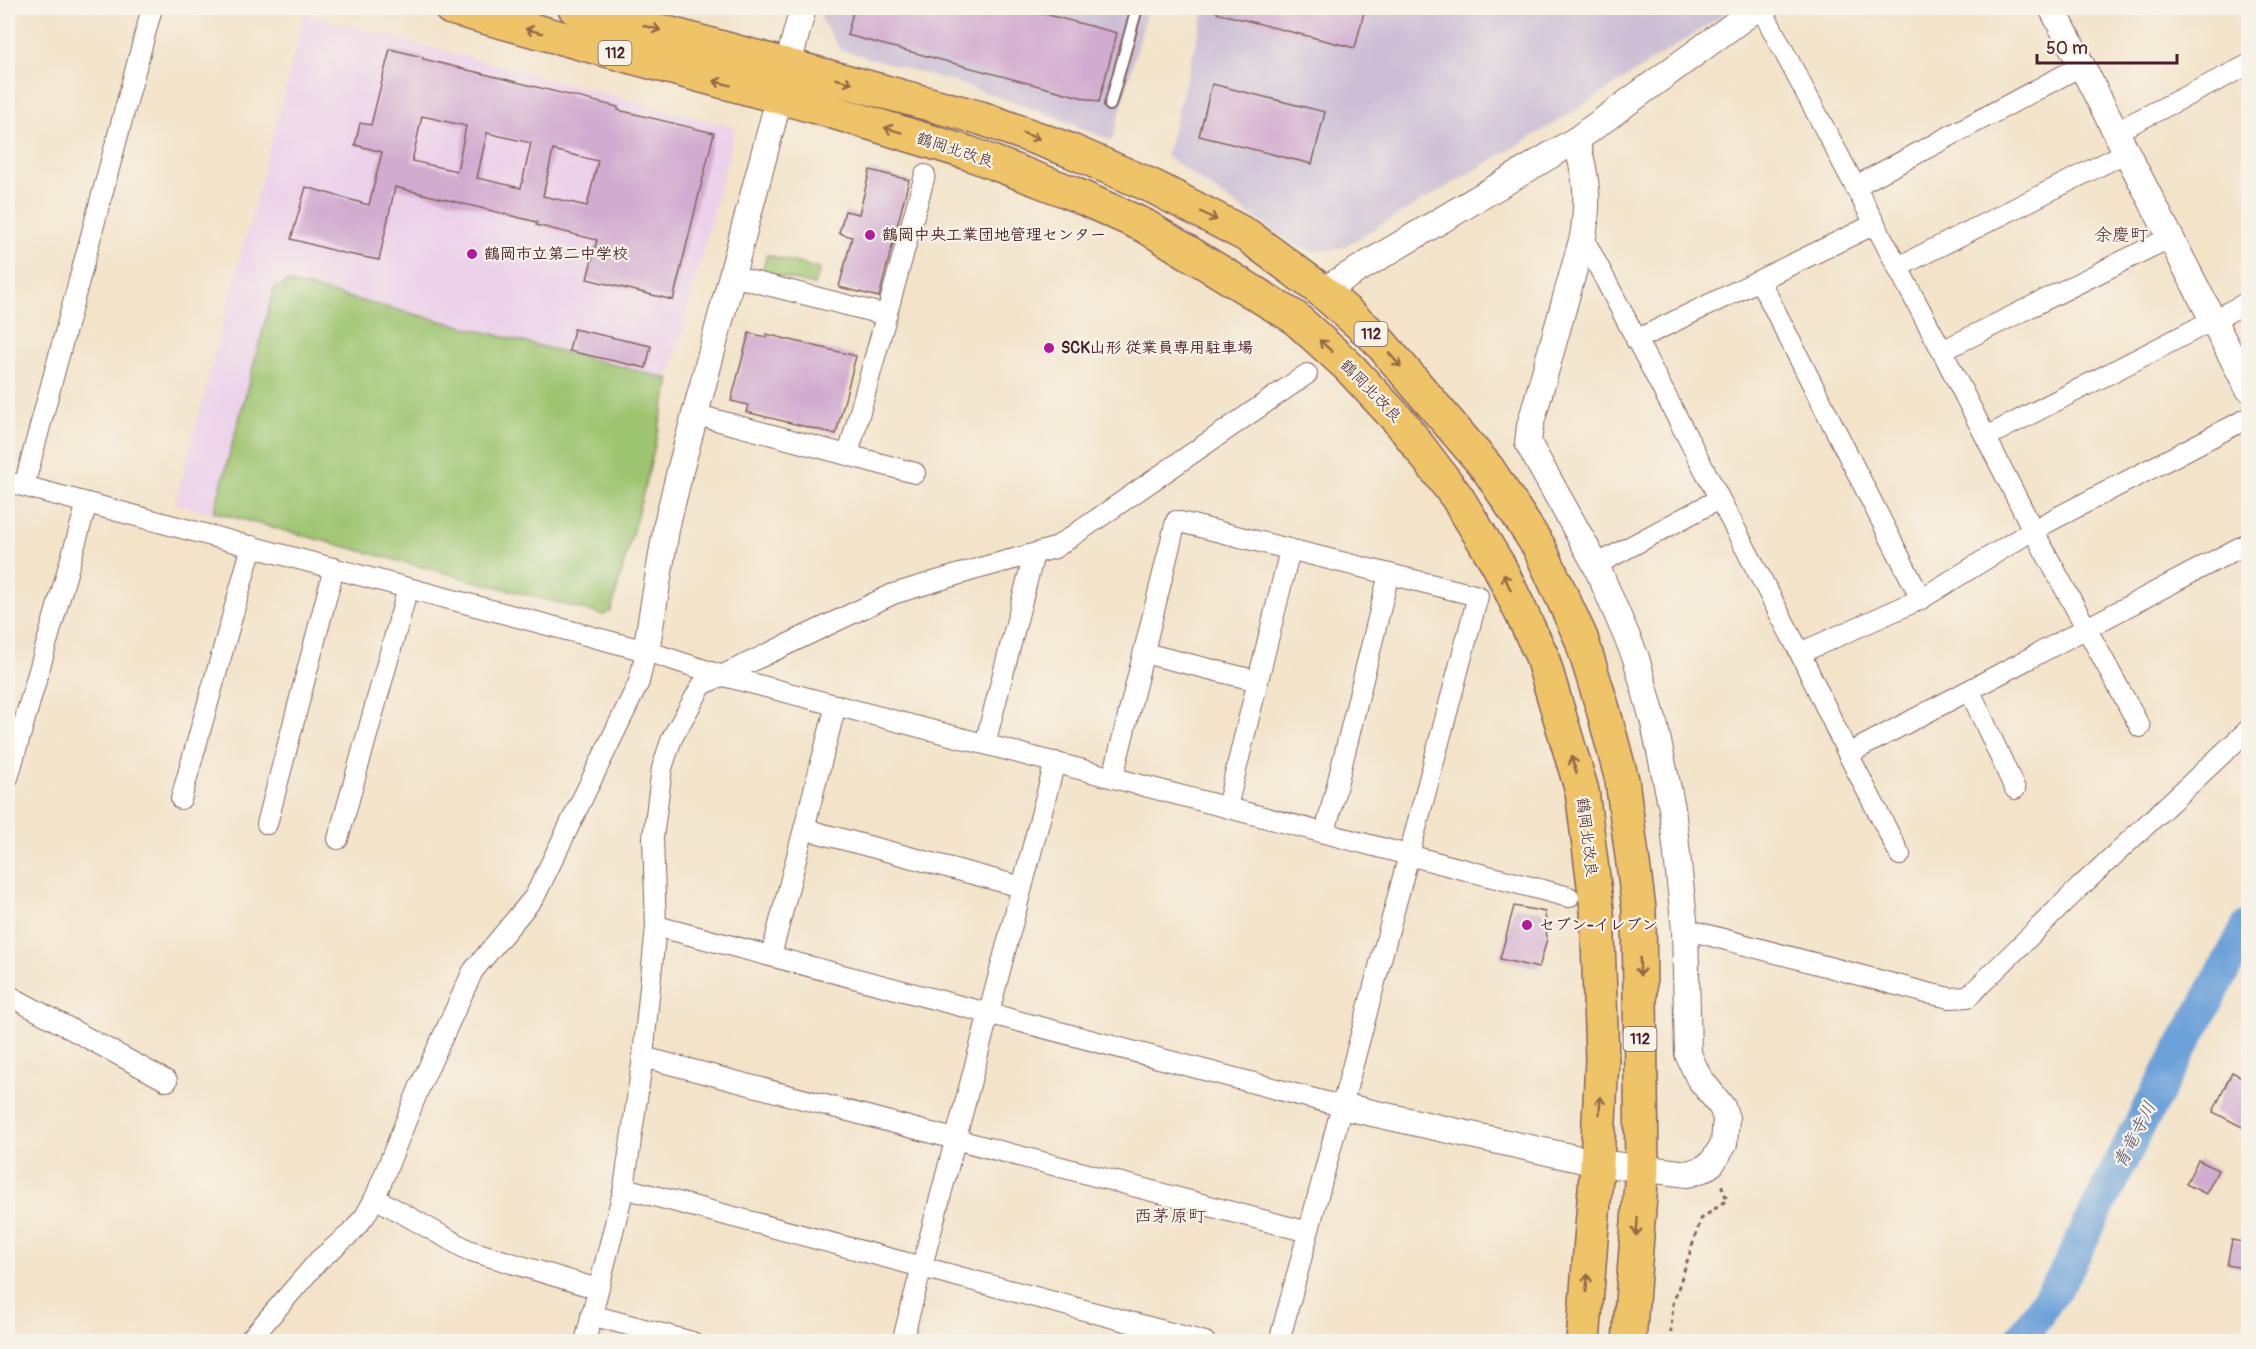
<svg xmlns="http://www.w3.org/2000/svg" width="2256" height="1349" font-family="Pangolin,'Klee One',sans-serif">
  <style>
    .built { fill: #ecd1ea }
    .industrial { fill: #cbbfd5 }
    .green { fill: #9dc470; stroke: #74724e; stroke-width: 1.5 }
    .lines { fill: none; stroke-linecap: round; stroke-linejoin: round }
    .river { stroke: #6da1d9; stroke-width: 33 }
    .building { fill: #d2acd0; fill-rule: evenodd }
    .service-casing { stroke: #856462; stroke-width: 14 }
    .minor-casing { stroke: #856462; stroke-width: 22 }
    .tertiary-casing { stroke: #856462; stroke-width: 28 }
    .trunk-casing { stroke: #856462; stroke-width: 36 }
    .path { stroke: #856462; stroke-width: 3; stroke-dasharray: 4.5 4.5; stroke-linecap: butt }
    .service { stroke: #fff; stroke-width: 10 }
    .minor { stroke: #fff; stroke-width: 20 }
    .tertiary { stroke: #fff; stroke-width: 26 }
    .trunk { stroke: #efc469; stroke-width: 33 }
    .oneway { stroke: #946947 }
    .poi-dot { fill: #b5179e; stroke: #f7f3e8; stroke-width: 2 }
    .labels { text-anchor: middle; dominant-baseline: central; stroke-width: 4.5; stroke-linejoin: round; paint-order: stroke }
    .shield { fill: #f7f3e8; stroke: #7e5f64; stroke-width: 1.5 }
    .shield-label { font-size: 15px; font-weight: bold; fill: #4a1f2b }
    .street-label { font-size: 16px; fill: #4a1f2b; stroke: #f7f3e8 }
    .poi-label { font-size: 16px; font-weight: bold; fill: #4a1f2b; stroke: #f7f3e8; text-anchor: start }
    .neighbourhood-label { font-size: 18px; fill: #4a1f2b; stroke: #f7f3e8 }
    .water-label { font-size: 18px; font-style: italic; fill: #585371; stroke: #f7f3e8 }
  </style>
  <rect width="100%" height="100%" fill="#f7f3e8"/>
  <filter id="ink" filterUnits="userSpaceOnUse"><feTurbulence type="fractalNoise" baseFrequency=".0167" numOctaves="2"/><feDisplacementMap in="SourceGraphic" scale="12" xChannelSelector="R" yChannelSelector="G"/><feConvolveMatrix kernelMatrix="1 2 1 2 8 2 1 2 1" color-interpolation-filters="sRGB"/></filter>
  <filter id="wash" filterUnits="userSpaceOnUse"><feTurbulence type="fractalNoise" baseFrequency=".008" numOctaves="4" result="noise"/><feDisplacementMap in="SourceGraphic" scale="24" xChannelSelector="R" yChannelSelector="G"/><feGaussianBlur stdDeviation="1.35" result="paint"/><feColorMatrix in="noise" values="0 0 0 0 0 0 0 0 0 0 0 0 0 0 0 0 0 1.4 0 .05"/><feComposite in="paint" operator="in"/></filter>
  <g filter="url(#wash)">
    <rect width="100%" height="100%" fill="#f3e3c9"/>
    <path class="built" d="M305 14 735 128 670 379 647 479 611 611 604 615 175 503Z"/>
    <g class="industrial">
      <path d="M824 8H1148L1112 141 1053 116 958 83 841 50 821 19Z"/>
      <path d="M1205 8H1734L1562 119 1347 245 1334 250 1312 251 1292 244 1166 156Z"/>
    </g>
    <g class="green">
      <path d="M767 255 820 269 814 285 762 272Z"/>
      <path d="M287 282 670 379 647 479 611 611 604 615 214 512 274 289Z"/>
    </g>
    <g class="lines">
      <path class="river" d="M2019 1342 2063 1277 2140 1124 2248 926"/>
    </g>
    <g id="blocks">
      <g class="building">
        <path d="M854 8H1022L1117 33 1099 102 847 35Z"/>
        <path d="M1217 8H1365L1355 48 1217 13Z"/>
        <path d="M390 49 423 57V59L618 107V110L714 133 673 300 587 279 597 240 536 225 537 222 395 187 379 260 343 253 291 239 306 187 369 205 382 152 355 145 360 123 371 125ZM422 116 466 126 457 171 412 161ZM487 133 531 143 521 188 477 178ZM553 150 598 161 587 206 543 196Z"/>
        <path d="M1212 84 1325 112 1312 164 1199 136Z"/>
        <path d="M870 170 909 180 879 297 839 287 852 237 839 233 845 211 859 214Z"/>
        <path d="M574 329 651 346 646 368 569 351Z"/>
        <path d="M749 333 766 337V334L856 356 836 434 746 412 748 405 731 401Z"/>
        <path d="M1514 906 1545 912 1547 939 1539 968 1500 959Z"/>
        <path d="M2232 1072 2248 1080V1130L2213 1112Z"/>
        <path d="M2198 1160 2218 1170 2206 1194 2186 1184Z"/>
        <path d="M2232 1240 2248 1243V1269L2227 1265Z"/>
      </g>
    </g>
  </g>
  <g filter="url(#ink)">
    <use href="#blocks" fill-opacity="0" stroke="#856462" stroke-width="1.5"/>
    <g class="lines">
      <defs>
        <path id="service" d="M1110 105 1137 8"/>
        <g id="minor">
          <path d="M1761 8 1942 351 2033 530 2140 727"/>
          <path d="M2117 131 2248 65"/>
          <path d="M1856 186 2081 66"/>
          <path d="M1583 237 1800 653 1848 754 1900 855"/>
          <path d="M1898 267 2127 152"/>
          <path d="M732 276 886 315"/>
          <path d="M1760 281 1921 599"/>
          <path d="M1636 340 1875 224"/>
          <path d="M1942 351 2171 237"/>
          <path d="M697 415 915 473"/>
          <path d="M1986 437 2248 302"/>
          <path d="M848 455 925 175"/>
          <path d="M8 482 646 651 720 675 1569 897"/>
          <path d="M24 486 152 8"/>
          <path d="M1596 565 1719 499"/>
          <path d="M1144 653 1258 681"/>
          <path d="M1800 653 1921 599 2033 530 2248 418"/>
          <path d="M1970 691 2015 789"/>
          <path d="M985 744 1034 554"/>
          <path d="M1848 754 2248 543"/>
          <path d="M1113 777 1176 521 1478 596 1279 1342"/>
          <path d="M8 778 87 503"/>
          <path d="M181 799 252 546"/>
          <path d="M1227 807 1290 550"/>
          <path d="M267 824 334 568"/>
          <path d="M804 829 1022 887"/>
          <path d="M1325 833 1389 574"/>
          <path d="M338 839 408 588"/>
          <path d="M656 926 1341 1106"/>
          <path d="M1685 929 1927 993 1950 998 1968 997 2080 887 2248 730"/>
          <path d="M771 956 836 705"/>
          <path d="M8 995 167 1081"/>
          <path d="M643 1057 1308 1232"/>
          <path d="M624 1188 1205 1342"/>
          <path d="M375 1198 468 1250 598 1289"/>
          <path d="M591 1315 692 1342"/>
          <path d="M248 1342 319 1260 351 1233 365 1216 375 1198 420 1086 473 971 535 896 639 682 646 651"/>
          <path d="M585 1342 624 1188 643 1057 656 926 653 838 662 768 672 738 702 685 893 594 980 568 1055 548 1307 374"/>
          <path d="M902 1342 1055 762"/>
        </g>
        <g id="tertiary">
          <path d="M2052 8 2248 388"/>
          <path d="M1322 291 1576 140 1757 8"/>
          <path d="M646 651 667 524 680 471 803 8"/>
          <path d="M1341 1106 1597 1163 1688 1174 1703 1169 1712 1163 1724 1144 1726 1118 1722 1107 1699 1078 1688 1054 1685 929 1672 808 1654 723 1636 658 1596 565 1528 443 1530 426 1583 237C1589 197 1587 178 1576 140"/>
        </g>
        <g id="trunk">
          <path d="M451 8 820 108 968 153 1067 191 1145 226 1294 317 1348 366 1401 423 1457 497 1499 566 1541 654 1582 791 1597 909 1602 1059 1597 1163 1583 1342"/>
          <path d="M575 8 981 118 1069 150 1154 187 1248 236 1322 291 1377 339 1488 469 1539 547 1581 638 1603 709 1622 780 1639 909 1642 1169 1629 1342"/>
        </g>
      </defs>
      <use href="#service" class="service-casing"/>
      <use href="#minor" class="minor-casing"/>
      <use href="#tertiary" class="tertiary-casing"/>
      <use href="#trunk" class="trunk-casing"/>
      <path class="path" d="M1670 1342 1673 1304 1701 1219 1727 1200 1721 1184"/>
      <use href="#service" class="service"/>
      <use href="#minor" class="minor"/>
      <use href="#tertiary" class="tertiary"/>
      <use href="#trunk" class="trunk"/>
    </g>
    <defs><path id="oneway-shaft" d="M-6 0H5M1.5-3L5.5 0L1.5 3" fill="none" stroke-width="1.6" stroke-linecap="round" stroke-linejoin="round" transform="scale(1.5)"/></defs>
    <g class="oneway">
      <use href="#oneway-shaft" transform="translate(652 28) rotate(15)"/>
      <use href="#oneway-shaft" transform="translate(534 31) rotate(-165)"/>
      <use href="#oneway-shaft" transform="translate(844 81) rotate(15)"/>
      <use href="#oneway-shaft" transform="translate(722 83) rotate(-165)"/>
      <use href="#oneway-shaft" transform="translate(893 130) rotate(-163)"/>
      <use href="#oneway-shaft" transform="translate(1031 136) rotate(20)"/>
      <use href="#oneway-shaft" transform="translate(1209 216) rotate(28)"/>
      <use href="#oneway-shaft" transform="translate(1326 346) rotate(-138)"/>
      <use href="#oneway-shaft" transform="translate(1395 360) rotate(49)"/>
      <use href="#oneway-shaft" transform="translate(1507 582) rotate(-115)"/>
      <use href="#oneway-shaft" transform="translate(1574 765) rotate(-107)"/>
      <use href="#oneway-shaft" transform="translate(1640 967) rotate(89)"/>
      <use href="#oneway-shaft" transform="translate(1600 1105) rotate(-87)"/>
      <use href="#oneway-shaft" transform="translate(1637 1227) rotate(94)"/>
      <use href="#oneway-shaft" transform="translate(1587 1283) rotate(-85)"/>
    </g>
  </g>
  <g class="poi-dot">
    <circle cx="870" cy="235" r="6"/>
    <circle cx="472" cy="254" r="6"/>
    <circle cx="1049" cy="348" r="6"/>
    <circle cx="1527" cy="925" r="6"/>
  </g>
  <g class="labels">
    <g class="shield">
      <rect x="598.5" y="41" width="33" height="24" rx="4.5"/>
      <rect x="1354.5" y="322" width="33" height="24" rx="4.5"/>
      <rect x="1623.5" y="1027" width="33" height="24" rx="4.5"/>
    </g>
    <g class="shield-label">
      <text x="615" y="53">112</text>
      <text x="1371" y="334">112</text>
      <text x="1640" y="1039">112</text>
    </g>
    <g class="street-label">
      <text transform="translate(955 150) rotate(18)">鶴岡北改良</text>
      <text transform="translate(1371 391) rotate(46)">鶴岡北改良</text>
      <text transform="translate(1587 837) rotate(83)">鶴岡北改良</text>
    </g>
    <g class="poi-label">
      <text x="882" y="235">鶴岡中央工業団地管理センター</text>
      <text x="484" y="254">鶴岡市立第二中学校</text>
      <text x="1061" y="348">SCK山形 従業員専用駐車場</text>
      <text x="1539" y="925">セブン-イレブン</text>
    </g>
    <g class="neighbourhood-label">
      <text x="2121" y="235">余慶町</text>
      <text x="1170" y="1216">西茅原町</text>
    </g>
    <g class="water-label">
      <text transform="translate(2135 1135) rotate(-63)">青竜寺川</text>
    </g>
  </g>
  <rect width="2256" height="1349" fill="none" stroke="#f7f3e8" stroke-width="30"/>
  <path d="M2037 54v9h140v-9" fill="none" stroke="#4a1f2b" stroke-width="3"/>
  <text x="2046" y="54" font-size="18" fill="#4a1f2b" stroke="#f7f3e8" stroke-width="4.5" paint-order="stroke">50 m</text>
</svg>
